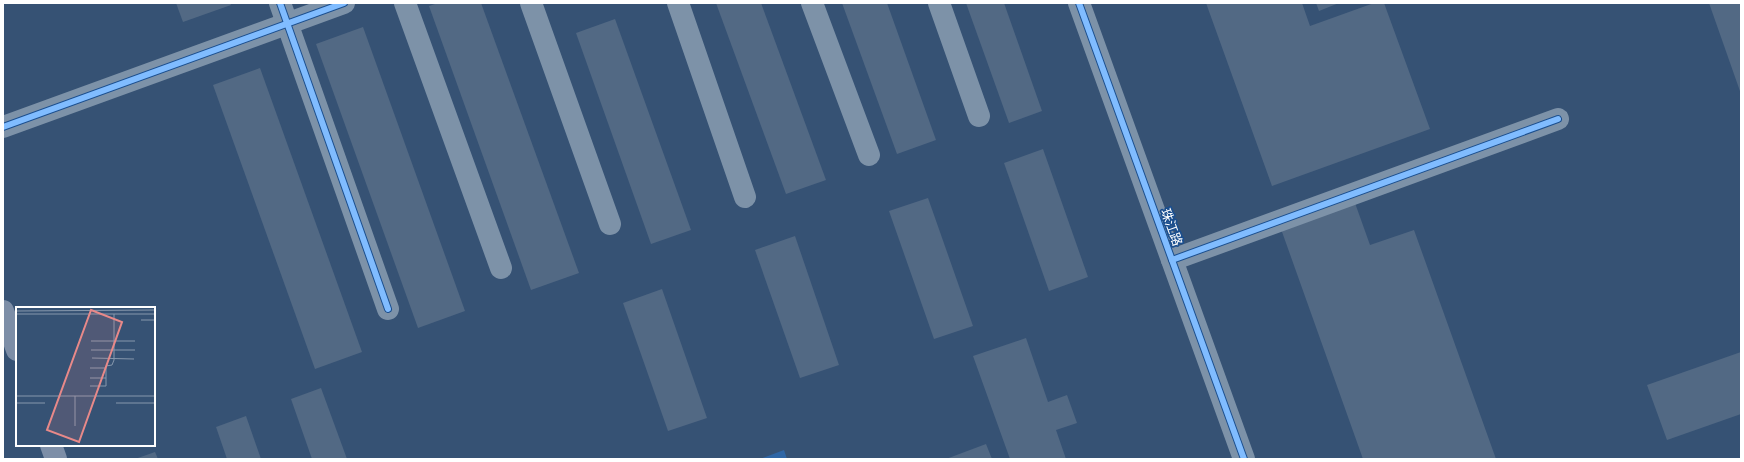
<svg xmlns="http://www.w3.org/2000/svg" width="1744" height="462" font-family="'Noto Sans','Noto Sans SC',sans-serif">
  <style>
    .green { fill: #2f66a5 }
    .building { fill: #526984 }
    .lines { fill: none; stroke-linecap: round; stroke-linejoin: round }
    .minor { stroke: #7d92a8; stroke-width: 22 }
    .tertiary { stroke: #7d92a8; stroke-width: 22 }
    .primary { stroke: #7d8ea7; stroke-width: 22 }
    .cycleway-casing { stroke: #1b4f8f; stroke-width: 8 }
    .cycleway { stroke: #80bcff; stroke-width: 6 }
    .labels { text-anchor: middle; dominant-baseline: central; stroke-width: 3.5; stroke-linejoin: round; paint-order: stroke }
    .street-label { font-size: 13px; fill: #fff; stroke: #1b4f8f }
    .inset-road { fill: none; stroke: #8697ac; stroke-width: 1 }
    .view { fill: #e88989; fill-opacity: 0.15; stroke: #e88989; stroke-width: 2 }
    .inset-edge { fill: none; stroke: #fff; stroke-width: 2 }
  </style>
  <rect width="100%" height="100%" fill="#365274"/>
  <path class="green" d="M784 450 787 459H760Z"/>
  <g class="building">
    <path d="M176 3H230L231 5 183 22Z"/>
    <path d="M438 3H481L579 273 531 290 429 6Z"/>
    <path d="M716 3H761L826 180 786 194Z"/>
    <path d="M842 3H887L936 140 897 154Z"/>
    <path d="M966 3H1004L1042 111 1009 123Z"/>
    <path d="M1206 3H1302L1310 26 1374 3H1384L1430 129 1272 186Z"/>
    <path d="M1316 3H1339L1319 11Z"/>
    <path d="M1709 3H1741V94Z"/>
    <path d="M615 19 691 230 651 244 576 33Z"/>
    <path d="M363 27 465 311 418 328 316 44Z"/>
    <path d="M260 68 362 352 315 369 213 85Z"/>
    <path d="M1043 149 1088 277 1049 291 1004 163Z"/>
    <path d="M928 198 973 326 934 339 889 211Z"/>
    <path d="M1355 203 1370 245 1414 230 1496 459H1363L1281 229Z"/>
    <path d="M795 236 839 365 800 378 755 250Z"/>
    <path d="M662 289 707 418 668 431 623 303Z"/>
    <path d="M1026 338 1048 402 1067 395 1077 423 1056 430 1066 459H1010L973 356Z"/>
    <path d="M1741 352V414L1667 440 1647 385Z"/>
    <path d="M321 388 347 459H312L291 399Z"/>
    <path d="M246 416 261 459H227L216 427Z"/>
    <path d="M986 444 992 459H946Z"/>
    <path d="M155 452 158 459H135Z"/>
  </g>
  <g class="lines">
    <g class="minor">
      <path d="M280 3 388 309"/>
      <path d="M405 3 501 268"/>
      <path d="M531 3 610 224"/>
      <path d="M678 3 745 197"/>
      <path d="M812 3 869 155"/>
      <path d="M939 3 979 116"/>
      <path d="M3 127 344 3"/>
      <path d="M1172 260 1558 119"/>
    </g>
    <path class="tertiary" d="M1079 3 1244 459"/>
    <g class="primary">
      <path d="M3 311 17 350"/>
      <path d="M51 445 56 459"/>
    </g>
    <defs>
      <g id="cycleway">
        <path d="M280 3 388 309"/>
        <path d="M1079 3 1244 459"/>
        <path d="M3 127 344 3"/>
        <path d="M1172 260 1558 119"/>
      </g>
    </defs>
    <use href="#cycleway" class="cycleway-casing"/>
    <use href="#cycleway" class="cycleway"/>
  </g>
  <g class="labels">
    <g class="street-label">
      <text transform="translate(1172 227) rotate(70)">珠江路</text>
    </g>
  </g>
  <g transform="translate(16 307)">
    <rect width="139" height="139" fill="#365274"/>
    <path class="inset-road" d="M0 4 139 3M0 7H139M125 13H139M75 34H119M75 43H119M76 51 118 52M74 61H90M74 71H90M74 79H90V59L96 58 98 53V7M0 89H139M59 89V119M0 96H29M100 96H139"/>
    <path class="view" d="M75 3 106 15 63 135 31 123Z"/>
    <rect width="139" height="139" class="inset-edge"/>
  </g>
  <rect width="1744" height="462" fill="none" stroke="#ffffff" stroke-width="8"/>
</svg>
